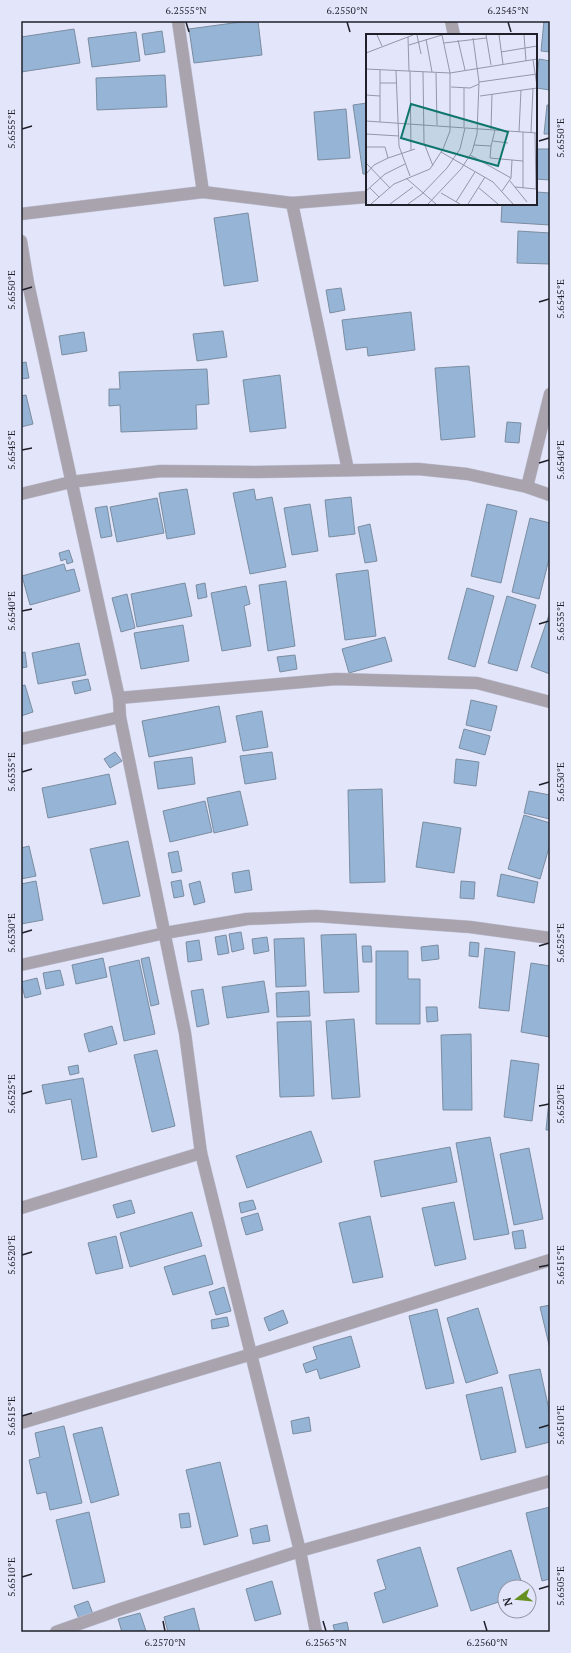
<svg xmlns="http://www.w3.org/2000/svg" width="571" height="1653" font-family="'PT Serif',serif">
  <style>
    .building { fill: #96b4d5; stroke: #7a8da1 }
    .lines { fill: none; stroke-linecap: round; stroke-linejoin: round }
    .minor-casing { stroke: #c0c2d5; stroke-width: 13 }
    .minor { stroke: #a9a3ae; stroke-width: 12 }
    .ticks { fill: none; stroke: #1f2029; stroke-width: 1.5 }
    .inset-road { fill: none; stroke: #9596a7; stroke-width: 1 }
    .view { fill: #0f766e; fill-opacity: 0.15; stroke: #0f766e; stroke-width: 2 }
    .inset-edge { fill: none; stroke: #1f2029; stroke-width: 2 }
    .neatline { fill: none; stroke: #1f2029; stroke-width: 1.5 }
    .ticks-label { font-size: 10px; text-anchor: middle; fill: #1f2029 }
  </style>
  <rect width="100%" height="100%" fill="#e3e5fb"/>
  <g class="building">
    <path d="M248 21H258L262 55 194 63 189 29Z"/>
    <path d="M544 21H550V52L541 51Z"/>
    <path d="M74 29 80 63 21 72V37Z"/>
    <path d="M162 31 165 52 145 55 142 34Z"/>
    <path d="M136 32 140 61 92 67 88 38Z"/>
    <path d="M539 59 550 61V90L536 88Z"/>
    <path d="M165 75 167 107 97 110 96 78Z"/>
    <path d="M367 103V174H363L353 105Z"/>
    <path d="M547 105H550V134H544Z"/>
    <path d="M346 109 350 158 318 160 314 112Z"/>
    <path d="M536 149H550V180L536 179Z"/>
    <path d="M536 192 550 193V225L501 222 502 204H536Z"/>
    <path d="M248 213 258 281 224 286 214 218Z"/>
    <path d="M518 231 550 233V264L517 263Z"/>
    <path d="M341 288 345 310 330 313 326 290Z"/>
    <path d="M411 312 415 350 368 356 367 347 346 350 342 320Z"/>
    <path d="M223 331 227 357 197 361 193 334Z"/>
    <path d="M84 332 87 351 62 355 59 336Z"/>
    <path d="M26 362 29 378 21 379V363Z"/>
    <path d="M469 366 475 437 441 440 435 368Z"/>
    <path d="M207 369 209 404 196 405 197 429 121 432 120 405 109 406V389H120L119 372Z"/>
    <path d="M280 375 286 428 250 432 243 380Z"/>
    <path d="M26 395 33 424 21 427V396Z"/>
    <path d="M507 422 521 423 519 443 505 442Z"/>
    <path d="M187 489 195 534 167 539 159 493Z"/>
    <path d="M254 489 256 500 272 497 286 567 250 574 233 493Z"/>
    <path d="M351 497 355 534 329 537 325 500Z"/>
    <path d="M157 498 164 533 117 542 110 507Z"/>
    <path d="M310 504 318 551 292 555 284 508Z"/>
    <path d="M487 504 517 511 501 583 471 576Z"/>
    <path d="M107 506 112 536 101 538 95 508Z"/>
    <path d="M530 518 550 523V555L539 599 512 592Z"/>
    <path d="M370 524 377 561 365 563 358 527Z"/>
    <path d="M69 550 73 562 67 564 66 559 61 561 59 553Z"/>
    <path d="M64 564 66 571 74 569 80 591 30 605 22 576Z"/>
    <path d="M368 570 376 636 345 640 336 574Z"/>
    <path d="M286 581 295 646 268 651 259 585Z"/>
    <path d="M185 583 192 616 137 627 131 594Z"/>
    <path d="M205 583 207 597 198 599 196 585Z"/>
    <path d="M246 586 250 604 244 606 251 646 222 651 211 593Z"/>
    <path d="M467 588 494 596 475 667 448 659Z"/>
    <path d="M127 594 135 628 121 632 112 598Z"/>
    <path d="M507 596 536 605 517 671 488 663Z"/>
    <path d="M550 612V674L531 667Z"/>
    <path d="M183 625 189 661 141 669 134 633Z"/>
    <path d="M385 637 392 661 349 673 342 649Z"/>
    <path d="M79 643 86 675 38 684 32 653Z"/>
    <path d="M25 652 27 667 21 668V653Z"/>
    <path d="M295 655 297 669 280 672 277 657Z"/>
    <path d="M88 679 91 690 75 694 72 682Z"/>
    <path d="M25 685 33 712 21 716V686Z"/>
    <path d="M471 700 497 706 491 731 466 725Z"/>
    <path d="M219 706 226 742 149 757 142 721Z"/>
    <path d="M262 711 268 747 243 751 236 716Z"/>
    <path d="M464 729 490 736 485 755 459 748Z"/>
    <path d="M115 752 122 761 110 768 104 759Z"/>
    <path d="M272 752 276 779 245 784 240 756Z"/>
    <path d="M192 757 195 784 158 789 154 762Z"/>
    <path d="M456 759 479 762 476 786 454 783Z"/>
    <path d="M109 774 116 804 48 818 42 788Z"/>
    <path d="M382 789 385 882 350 883 348 790Z"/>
    <path d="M240 791 248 825 214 833 207 798Z"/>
    <path d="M529 791 550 795V819L524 813Z"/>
    <path d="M205 801 212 832 170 842 163 811Z"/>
    <path d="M524 815 550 823V844L540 879 508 869Z"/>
    <path d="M423 822 461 828 454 873 416 867Z"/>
    <path d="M128 841 140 896 103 904 90 849Z"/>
    <path d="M29 846 36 876 21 879V848Z"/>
    <path d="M178 851 182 871 172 873 168 853Z"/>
    <path d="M249 870 252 890 235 893 232 873Z"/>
    <path d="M501 874 538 882 534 903 497 896Z"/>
    <path d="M181 880 184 896 174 898 171 882Z"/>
    <path d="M36 881 43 920 21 924V884Z"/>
    <path d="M200 881 205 902 194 905 189 884Z"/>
    <path d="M461 881 475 882 474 899 460 898Z"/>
    <path d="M241 932 244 949 232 952 229 934Z"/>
    <path d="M356 934 359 992 324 993 321 935Z"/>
    <path d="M226 935 229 953 218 955 215 937Z"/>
    <path d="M267 937 269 951 254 954 252 939Z"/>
    <path d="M304 938 306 986 276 987 274 939Z"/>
    <path d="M199 940 202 960 188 962 186 942Z"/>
    <path d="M470 942 479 943 478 957 469 956Z"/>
    <path d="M438 945 439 959 422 961 421 947Z"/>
    <path d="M362 946H371L372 962H363Z"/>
    <path d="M485 948 515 952 509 1011 479 1008Z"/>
    <path d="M376 951H408V979H420V1024H376Z"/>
    <path d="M149 957 159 1004 151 1006 141 959Z"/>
    <path d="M103 958 107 977 76 984 72 965Z"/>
    <path d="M139 960 155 1034 124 1041 109 967Z"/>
    <path d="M531 963 550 966V1037L521 1032Z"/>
    <path d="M60 970 64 985 46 989 43 973Z"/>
    <path d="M37 978 41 994 25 998 21 982Z"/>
    <path d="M264 981 269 1012 227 1018 222 987Z"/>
    <path d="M203 989 209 1024 197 1027 191 991Z"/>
    <path d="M309 991 310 1016 277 1017 276 993Z"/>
    <path d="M426 1007H437L438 1021 427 1022Z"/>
    <path d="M354 1019 360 1097 332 1099 326 1021Z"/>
    <path d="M311 1021 314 1096 280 1097 277 1022Z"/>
    <path d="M112 1026 117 1044 89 1052 84 1034Z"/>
    <path d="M471 1034 472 1110H443L441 1035Z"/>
    <path d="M157 1050 175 1126 152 1132 134 1055Z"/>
    <path d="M511 1060 539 1064 532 1121 504 1117Z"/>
    <path d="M78 1065 79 1073 70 1075 68 1067Z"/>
    <path d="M83 1078 97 1157 82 1160 71 1099 46 1104 42 1085Z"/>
    <path d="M550 1091V1130H546Z"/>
    <path d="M311 1131 322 1162 247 1188 236 1156Z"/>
    <path d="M490 1137 509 1234 474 1240 456 1143Z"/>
    <path d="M450 1147 457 1182 381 1197 374 1161Z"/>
    <path d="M529 1148 543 1219 514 1225 500 1154Z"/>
    <path d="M131 1200 135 1213 117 1218 113 1205Z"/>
    <path d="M253 1200 256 1209 241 1213 239 1203Z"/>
    <path d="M454 1202 466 1259 435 1266 422 1208Z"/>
    <path d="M192 1212 202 1246 130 1267 120 1233Z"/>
    <path d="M258 1213 263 1230 246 1235 241 1218Z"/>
    <path d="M370 1216 383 1277 353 1283 339 1223Z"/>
    <path d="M523 1230 526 1248 515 1249 512 1232Z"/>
    <path d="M116 1236 123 1268 96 1274 88 1243Z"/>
    <path d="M205 1255 213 1284 173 1295 164 1267Z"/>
    <path d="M224 1287 231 1311 216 1315 209 1292Z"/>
    <path d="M550 1305V1349L540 1307Z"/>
    <path d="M478 1308 498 1373 466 1383 447 1318Z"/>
    <path d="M437 1309 454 1383 426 1389 409 1316Z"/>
    <path d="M283 1310 288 1323 269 1331 264 1318Z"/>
    <path d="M227 1317 229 1326 212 1329 211 1320Z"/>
    <path d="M351 1336 360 1367 320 1379 317 1369 306 1373 303 1364 317 1359 313 1347Z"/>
    <path d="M540 1369 550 1414V1442L526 1448 509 1375Z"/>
    <path d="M502 1387 516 1452 481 1460 466 1395Z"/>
    <path d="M309 1417 311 1431 293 1434 291 1421Z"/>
    <path d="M64 1426 82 1503 50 1510 46 1492 37 1494 29 1460 40 1457 35 1433Z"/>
    <path d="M102 1427 119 1495 91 1503 73 1434Z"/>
    <path d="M220 1462 238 1536 204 1545 186 1470Z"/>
    <path d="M550 1507V1579L542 1581 526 1513Z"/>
    <path d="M89 1512 105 1582 73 1589 56 1520Z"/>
    <path d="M189 1513 191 1527 181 1528 179 1514Z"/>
    <path d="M267 1525 270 1541 253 1544 250 1529Z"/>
    <path d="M420 1547 438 1606 383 1623 374 1593 386 1589 377 1560Z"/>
    <path d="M511 1550 523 1587H505V1600L471 1611 457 1568Z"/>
    <path d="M272 1581 281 1614 255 1621 246 1589Z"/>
    <path d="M88 1601 93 1614 79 1619 74 1606Z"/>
    <path d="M194 1608 200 1632H168L164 1617Z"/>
    <path d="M140 1613 146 1631 122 1632 118 1619Z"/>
    <path d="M347 1622 349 1632H335L333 1625Z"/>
  </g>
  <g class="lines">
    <defs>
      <g id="minor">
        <path d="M178 21 203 192"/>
        <path d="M451 21 454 35"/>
        <path d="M292 203 367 197"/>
        <path d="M21 214 203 192 292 203 348 470"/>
        <path d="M21 241 28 283 119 698 120 717 185 1033 201 1153 300 1551 316 1632"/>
        <path d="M527 487 550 394"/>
        <path d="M21 494 71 482 161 471 256 472 418 469 467 474 527 487 550 495"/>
        <path d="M119 698 336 679 477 683 550 702"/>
        <path d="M21 739 120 717"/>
        <path d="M21 965 165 933 247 919 316 916 470 927 550 938"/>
        <path d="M21 1208 201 1153"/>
        <path d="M21 1423 252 1354 550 1260"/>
        <path d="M56 1632 121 1609 300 1551 550 1481"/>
      </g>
    </defs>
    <use href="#minor" class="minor-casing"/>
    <use href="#minor" class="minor"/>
  </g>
  <path class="ticks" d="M186 22 189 32M347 22 350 32M508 22 511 32M22 129 32 126M539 141 549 138M22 290 32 287M539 302 549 299M22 450 32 448M539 463 549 460M22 611 32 609M539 624 549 621M22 772 32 769M539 785 549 782M22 933 32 930M539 946 549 943M22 1094 32 1091M539 1106 549 1104M22 1255 32 1252M539 1267 549 1265M22 1416 32 1413M539 1428 549 1425M22 1577 32 1574M539 1589 549 1586M163 1621 165 1631M323 1621 326 1631M484 1621 487 1631"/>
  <g transform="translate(366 34)">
    <rect width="171" height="171" fill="#e3e5fb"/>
    <path class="inset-road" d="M11 1 16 12M51 1 55 20M120 1 125 31M133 1 137 30M158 1 160 27M42 3 43 37M60 5 66 38M92 6 99 36M78 9 120 4M135 18 171 12M0 19 47 1M167 26 171 52M0 35 84 39 171 25M30 37 33 112 44 142M44 37 45 116M57 38 58 109 67 132M70 39 71 91M113 48 171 40M14 49H31M85 53 104 54 113 50M0 61 14 62M114 62 171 54M0 87 171 99M14 88V36M98 93V54M125 95 126 60M153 98 155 56M157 98V154M165 98 167 54M0 100 33 102M127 107 142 109M108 111 125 112 129 96M125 112 124 124 157 127M0 113H19L22 124 49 115M75 118 127 148 147 170M104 121 145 144M1 130 24 154M0 140 8 131 22 124M40 144 70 170M144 147 161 168M149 153 170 155 169 99M4 154 13 163M113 154 132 170M0 157 19 140 39 130M136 157 145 144 146 126M75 159 94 170M90 168 109 138M5 170 28 150 64 135 77 115 84 97V39L76 1 43 11M24 170 47 153M42 170 56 160 81 134 94 115 99 94M62 170 95 135 106 118 111 100 113 48 107 4M102 170 119 143"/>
    <path class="view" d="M45 70 142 98 132 132 35 104Z"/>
    <rect width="171" height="171" class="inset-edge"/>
  </g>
  <rect width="571" height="1653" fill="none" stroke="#e3e5fb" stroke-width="44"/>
  <g transform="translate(517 1599) rotate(254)"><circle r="19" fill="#e3e5fb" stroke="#9596a7"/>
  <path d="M0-3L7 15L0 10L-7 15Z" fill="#659021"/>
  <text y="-6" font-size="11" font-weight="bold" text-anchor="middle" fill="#1f2029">N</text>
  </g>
  <rect x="22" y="22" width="527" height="1609" class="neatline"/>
  <g class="ticks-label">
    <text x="186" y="14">6.2555°N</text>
    <text x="347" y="14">6.2550°N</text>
    <text x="508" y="14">6.2545°N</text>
    <text transform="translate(11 129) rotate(-90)" y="4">5.6555°E</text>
    <text transform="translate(560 138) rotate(-90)" y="4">5.6550°E</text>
    <text transform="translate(11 290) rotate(-90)" y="4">5.6550°E</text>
    <text transform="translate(560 299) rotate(-90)" y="4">5.6545°E</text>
    <text transform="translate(11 450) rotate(-90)" y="4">5.6545°E</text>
    <text transform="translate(560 460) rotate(-90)" y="4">5.6540°E</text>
    <text transform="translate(11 611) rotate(-90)" y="4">5.6540°E</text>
    <text transform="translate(560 621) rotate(-90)" y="4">5.6535°E</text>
    <text transform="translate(11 772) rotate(-90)" y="4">5.6535°E</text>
    <text transform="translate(560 782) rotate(-90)" y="4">5.6530°E</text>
    <text transform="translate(11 933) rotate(-90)" y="4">5.6530°E</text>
    <text transform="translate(560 943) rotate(-90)" y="4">5.6525°E</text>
    <text transform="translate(11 1094) rotate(-90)" y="4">5.6525°E</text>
    <text transform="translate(560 1104) rotate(-90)" y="4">5.6520°E</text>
    <text transform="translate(11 1255) rotate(-90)" y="4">5.6520°E</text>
    <text transform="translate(560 1265) rotate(-90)" y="4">5.6515°E</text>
    <text transform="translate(11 1416) rotate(-90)" y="4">5.6515°E</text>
    <text transform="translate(560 1425) rotate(-90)" y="4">5.6510°E</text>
    <text transform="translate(11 1577) rotate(-90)" y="4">5.6510°E</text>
    <text transform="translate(560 1586) rotate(-90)" y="4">5.6505°E</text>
    <text x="165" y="1646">6.2570°N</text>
    <text x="326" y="1646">6.2565°N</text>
    <text x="487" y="1646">6.2560°N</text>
  </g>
</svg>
